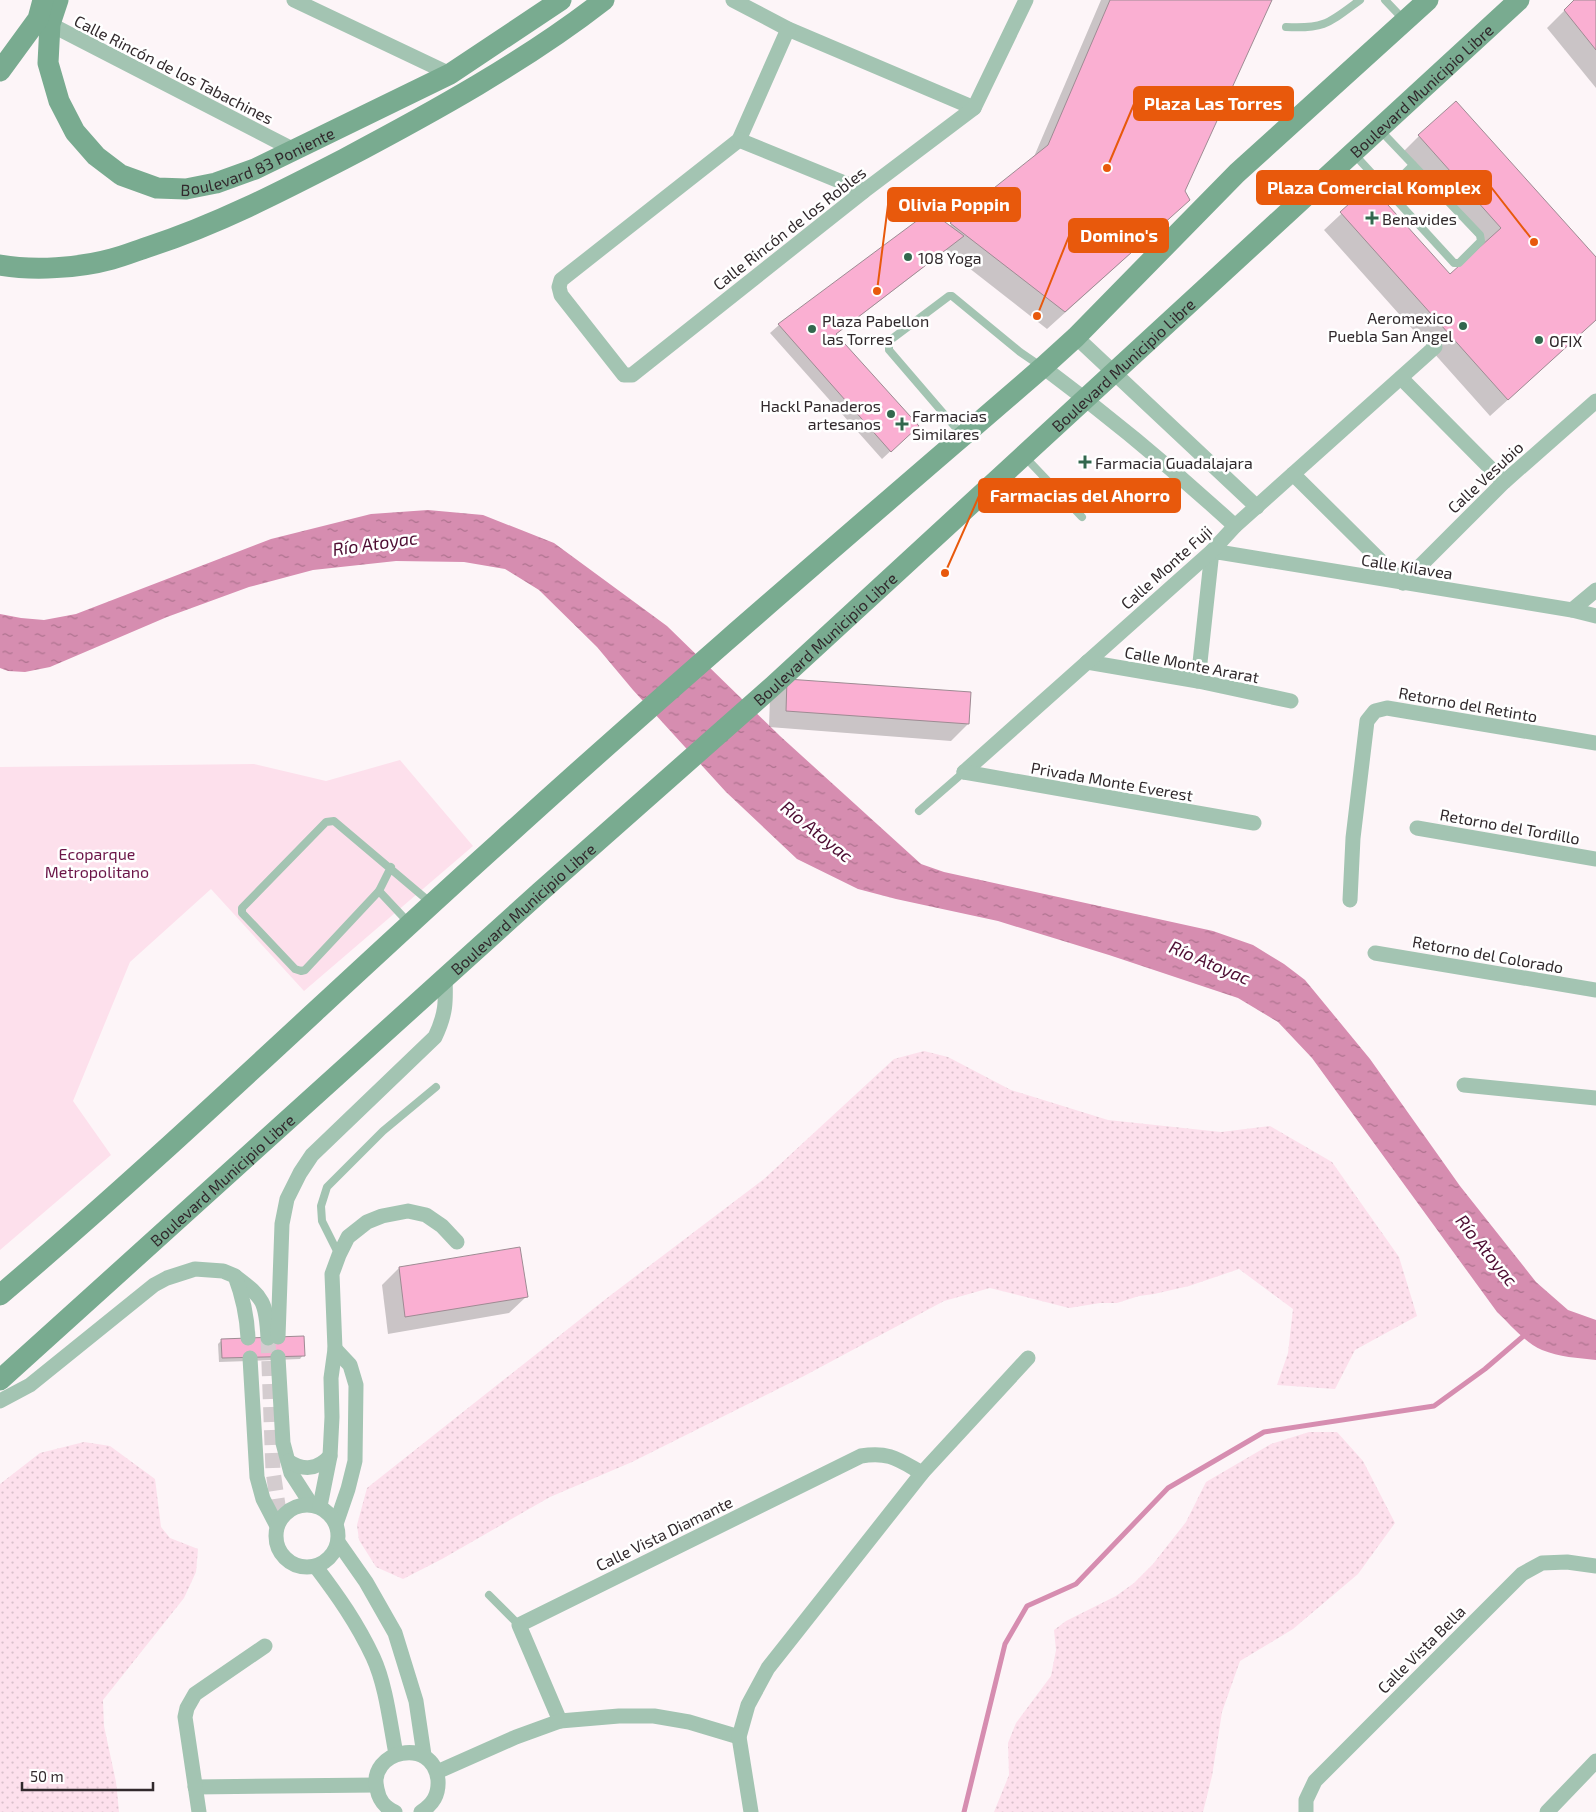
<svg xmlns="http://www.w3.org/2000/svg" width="1596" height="1812" font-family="'Exo 2',sans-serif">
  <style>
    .grass { fill: url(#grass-dots) }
    .park { fill: #fde0ec }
    .water { fill: url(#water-ripples) }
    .shadow { fill: #0003 }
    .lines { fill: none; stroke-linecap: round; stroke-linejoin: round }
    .stream { stroke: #d68db0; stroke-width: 5 }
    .building { fill: #faafd2; stroke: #9e8b93 }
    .street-tunnel { stroke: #d4cccf; stroke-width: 15; stroke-dasharray: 15 8; stroke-linecap: butt }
    .lane { stroke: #a3c4b2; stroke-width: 8 }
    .street { stroke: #a3c4b2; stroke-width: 15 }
    .secondary { stroke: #79ab90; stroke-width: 21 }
    .poi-dot { fill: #32684e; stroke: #fff; stroke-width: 2 }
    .labels { text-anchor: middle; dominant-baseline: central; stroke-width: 5; stroke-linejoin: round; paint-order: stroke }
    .street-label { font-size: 16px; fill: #31292c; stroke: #fff }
    .poi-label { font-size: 16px; fill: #31292c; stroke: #fff; text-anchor: start }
    .park-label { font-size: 16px; fill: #6b1648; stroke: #fff }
    .water-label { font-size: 18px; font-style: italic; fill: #4e0e33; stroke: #fff }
    .leader { fill: none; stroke: #e8590c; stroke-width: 2 }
    .callout-dot { fill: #e8590c; stroke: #fff; stroke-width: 2 }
    .callout { fill: #e8590c; stroke: #e8590c; stroke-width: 2 }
    .callout-label { font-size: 18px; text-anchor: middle; font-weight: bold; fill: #fff }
  </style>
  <defs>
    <pattern id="grass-dots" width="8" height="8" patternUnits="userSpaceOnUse" patternTransform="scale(1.25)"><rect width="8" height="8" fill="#fde0ec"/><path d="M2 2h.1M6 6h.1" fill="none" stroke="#d9c0cb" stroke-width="1.8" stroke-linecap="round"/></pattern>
    <pattern id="water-ripples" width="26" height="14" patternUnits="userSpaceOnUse" patternTransform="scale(1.25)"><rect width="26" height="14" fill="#d68db0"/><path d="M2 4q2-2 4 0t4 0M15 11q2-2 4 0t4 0" fill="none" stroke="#ae738f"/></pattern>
  </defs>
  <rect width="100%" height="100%" fill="#fdf5f8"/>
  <g class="grass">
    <path d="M924 1051 948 1057 1011 1090 1108 1120 1221 1132 1270 1126 1332 1162 1399 1257 1417 1316 1355 1350 1335 1389 1277 1385 1288 1353 1293 1309 1239 1269 1189 1286 1154 1294 1139 1296 1117 1303H1100L1069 1308 990 1288 944 1301 804 1376 632 1462 550 1497 442 1559 403 1579 376 1567 359 1540 357 1525 367 1488 607 1298 764 1179 894 1059Z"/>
    <path d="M1309 1432H1337L1363 1461 1395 1523 1358 1574 1293 1629 1240 1661 1222 1712 1212 1776 1203 1812H994L1009 1775 1008 1743 1016 1723 1051 1676 1056 1650 1054 1630 1066 1621 1116 1596 1134 1583 1153 1564 1186 1522 1206 1482 1271 1444Z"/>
    <path d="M84 1442 110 1446 155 1479 161 1527 170 1538 198 1549 196 1572 184 1598 103 1700 104 1726 116 1782 119 1812H0V1484L40 1453Z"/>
  </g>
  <path class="park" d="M400 760 473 846 304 991 211 889 130 962 73 1101 111 1155 0 1250V767L254 764 326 781Z"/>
  <path class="water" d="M428 510 483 515 554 543 667 626 780 736 921 864 944 872 1213 931 1253 945 1284 964 1305 980 1370 1059 1460 1186 1536 1282 1568 1310 1596 1320V1360C1578 1358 1559 1357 1542 1350 1525 1343 1511 1325 1497 1312L1312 1058 1278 1022 1238 998 1109 955 998 921 896 899 858 889 797 859 726 792 633 690 597 647 539 590 505 569 464 562 396 561 313 570 249 587 167 617 50 667 25 672 8 671 0 668V614L21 618 44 620 76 614 271 539 371 514Z"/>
  <g class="shadow">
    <path d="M1101 0H1271L1171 217 1047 329 946 250 835 335 909 434 882 459 770 333 779 325 949 226 1033 159Z"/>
    <path d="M1575 0H1596V88L1547 28Z"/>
    <path d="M1419 136 1596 258V320L1490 416 1324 230 1370 187 1449 276 1484 245 1402 153Z"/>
    <path d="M788 680 968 724 951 741 769 727 770 697Z"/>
    <path d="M399 1268 527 1296 509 1313 388 1334 382 1285Z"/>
    <path d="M222 1340 303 1355 300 1359 219 1362 218 1344Z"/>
  </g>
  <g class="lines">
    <path class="stream" d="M964 1812 1005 1644 1027 1606 1076 1584 1168 1488 1264 1432 1434 1406 1485 1369 1527 1333"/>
  </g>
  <g class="building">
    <path d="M1110 0H1272L1185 191 1190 200 1065 312 950 223 1048 145Z"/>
    <path d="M1574 0H1596V50L1564 10Z"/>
    <path d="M1456 101 1596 257V320L1508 400 1340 212 1370 185 1450 274 1501 228 1418 135Z"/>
    <path d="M930 211 964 236 836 334 919 426 891 452 778 324Z"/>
    <path d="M787 679 971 692 969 724 786 711Z"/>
    <path d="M520 1247 528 1297 405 1317 399 1267Z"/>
    <path d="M304 1336 305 1356 222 1358 221 1339Z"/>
  </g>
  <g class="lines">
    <path class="street-tunnel" d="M268 1338 273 1471 280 1519"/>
    <g class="lane">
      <path d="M1385 0 1404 20"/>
      <path d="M1286 27C1325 29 1329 23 1360 0"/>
      <path d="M1354 154 1454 263H1459L1481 241 1480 235 1379 129"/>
      <path d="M1387 191 1413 165"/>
      <path d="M962 435 889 350V341L949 296H952L1020 352 1042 367"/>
      <path d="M1025 457 1082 517"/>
      <path d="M919 811 964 772"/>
      <path d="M391 867 379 891 305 970 301 971 295 969 242 913V908L326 822 334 821 431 903"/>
      <path d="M379 891 408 922"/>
      <path d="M339 1255 322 1221 321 1206 327 1187 383 1131 436 1087"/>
      <path d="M489 1595 519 1625"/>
    </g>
    <g class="street">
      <path d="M294 0 450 74"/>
      <path d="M733 0 788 29 974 108"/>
      <path d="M42 20 294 150"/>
      <path d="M788 29 739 140 561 280 559 287 561 295 624 375H632L864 191 974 108 1026 0"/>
      <path d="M739 140 864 191"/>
      <path d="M1076 337 1257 507"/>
      <path d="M1043 367C1110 417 1174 470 1235 526"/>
      <path d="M1401 378 1504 482"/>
      <path d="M1293 474 1403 583"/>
      <path d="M1403 583 1504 482 1596 401"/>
      <path d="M1572 610 1596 590"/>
      <path d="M1087 662 1198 681 1291 701"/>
      <path d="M1198 681 1212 551 1572 610 1596 616"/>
      <path d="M964 772 1212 551 1235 526 1435 347"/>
      <path d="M964 772 1254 823"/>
      <path d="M1417 828 1596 859"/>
      <path d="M1350 900 1353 838 1367 721 1375 711 1387 708 1596 743"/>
      <path d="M1375 953 1596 990"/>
      <path d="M1464 1085 1596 1098"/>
      <path d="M236 1277C264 1298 266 1302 268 1338"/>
      <path d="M278 1337 282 1224 287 1199 300 1173 312 1155 435 1037C446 1014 446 1002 445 977"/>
      <path d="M335 1349 350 1365 356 1385 355 1461 348 1489 336 1524"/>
      <path d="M278 1357 283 1443 291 1473 311 1504"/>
      <path d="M250 1358 257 1477 263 1499 277 1526"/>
      <path d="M0 1401 30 1385 154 1285 167 1278 195 1269 223 1271 235 1276C243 1297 247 1316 248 1338"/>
      <path d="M288 1461C304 1471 317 1470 330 1456"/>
      <circle cx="307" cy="1536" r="31"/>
      <path d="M320 1506 330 1456 332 1417 331 1378 335 1349 332 1274 339 1255 348 1237 367 1222 382 1216 408 1211 426 1215 442 1226 457 1242"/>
      <path d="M338 1542 366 1582 395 1633 416 1701 424 1755"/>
      <path d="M316 1567C338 1596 357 1623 373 1657 386 1685 390 1723 396 1754"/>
      <path d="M560 1721 519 1625 861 1456C889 1451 899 1460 922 1473"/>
      <path d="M437 1772 516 1737 560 1721 619 1716H654L689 1722 739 1737"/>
      <path d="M195 1787 376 1785"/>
      <path d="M199 1812 185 1717 187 1708 195 1694 265 1646"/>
      <path d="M395 1812C384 1807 379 1800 377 1789 367 1751 433 1735 438 1780 439 1795 433 1804 421 1812"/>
      <path d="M751 1812 739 1737 748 1705 768 1668 922 1473 1028 1358"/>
      <path d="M1306 1812V1800L1315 1781 1522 1574 1542 1563 1567 1562 1596 1566"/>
      <path d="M1547 1812 1596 1761"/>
    </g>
    <g class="secondary">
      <path id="s1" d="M58 0 50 24 48 63 59 101 75 132 96 156 121 175 157 188 186 189 216 183 255 169 450 74 561 0"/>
      <path d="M0 71 38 19 43 0"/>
      <path d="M0 265C34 271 79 268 112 259 124 256 136 251 148 247 216 225 280 192 344 159 431 113 526 61 604 0"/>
      <path d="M0 1295C171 1150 332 993 499 843 677 681 860 525 1043 367L1076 337 1237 173 1428 0"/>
      <path id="s2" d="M0 1380 540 892 773 686 1519 0"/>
    </g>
  </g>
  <g class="poi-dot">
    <path d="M1369.5 210.5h5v5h5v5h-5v5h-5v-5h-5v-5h5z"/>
    <circle cx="908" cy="257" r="5"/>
    <circle cx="1463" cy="326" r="5"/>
    <circle cx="812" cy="329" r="5"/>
    <circle cx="1539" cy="340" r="5"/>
    <circle cx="891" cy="414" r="5"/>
    <path d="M899.5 416.5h5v5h5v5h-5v5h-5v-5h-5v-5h5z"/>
    <path d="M1082.5 454.5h5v5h5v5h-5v5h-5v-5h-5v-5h5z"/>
  </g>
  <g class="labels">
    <g class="street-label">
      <text transform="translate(174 69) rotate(27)">Calle Rincón de los Tabachines</text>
      <text stroke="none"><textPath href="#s2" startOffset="1919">Boulevard Municipio Libre</textPath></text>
      <text stroke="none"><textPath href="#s1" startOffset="346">Boulevard 83 Poniente</textPath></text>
      <text transform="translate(789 228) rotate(-38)">Calle Rincón de los Robles</text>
      <text stroke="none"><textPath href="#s2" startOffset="1514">Boulevard Municipio Libre</textPath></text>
      <text transform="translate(1485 477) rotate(-43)">Calle Vesubio</text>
      <text transform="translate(1407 566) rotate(9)">Calle Kilavea</text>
      <text transform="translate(1166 567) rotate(-42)">Calle Monte Fuji</text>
      <text stroke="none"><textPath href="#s2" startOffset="1109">Boulevard Municipio Libre</textPath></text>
      <text transform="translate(1192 664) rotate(11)">Calle Monte Ararat</text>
      <text transform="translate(1468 704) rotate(10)">Retorno del Retinto</text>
      <text transform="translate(1112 781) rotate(10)">Privada Monte Everest</text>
      <text transform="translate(1510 826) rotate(10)">Retorno del Tordillo</text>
      <text stroke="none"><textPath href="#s2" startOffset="704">Boulevard Municipio Libre</textPath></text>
      <text transform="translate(1488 954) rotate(10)">Retorno del Colorado</text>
      <text stroke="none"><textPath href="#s2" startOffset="299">Boulevard Municipio Libre</textPath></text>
      <text transform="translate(664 1533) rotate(-26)">Calle Vista Diamante</text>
      <text transform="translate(1421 1649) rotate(-45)">Calle Vista Bella</text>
    </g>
    <g class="poi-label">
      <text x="1382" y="218">Benavides</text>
      <text x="918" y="257">108 Yoga</text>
      <text x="1453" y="317" text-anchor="end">Aeromexico<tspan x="1453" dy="18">Puebla San Angel</tspan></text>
      <text x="822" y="320">Plaza Pabellon<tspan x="822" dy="18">las Torres</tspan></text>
      <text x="1549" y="340">OFIX</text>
      <text x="881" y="405" text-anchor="end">Hackl Panaderos<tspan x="881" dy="18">artesanos</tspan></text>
      <text x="912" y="415">Farmacias<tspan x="912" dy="18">Similares</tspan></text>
      <text x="1095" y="462">Farmacia Guadalajara</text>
    </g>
    <g class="park-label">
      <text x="97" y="853">Ecoparque<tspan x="97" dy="18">Metropolitano</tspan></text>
    </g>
    <g class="water-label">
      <text transform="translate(375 543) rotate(-8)">Río Atoyac</text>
      <text transform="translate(817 831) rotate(39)">Río Atoyac</text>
      <text transform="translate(1210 962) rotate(23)">Río Atoyac</text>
      <text transform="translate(1487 1250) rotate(51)">Río Atoyac</text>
    </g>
  </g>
  <path class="leader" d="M1107 168L1134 104M1534 242L1491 187M877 291L888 205M1037 316L1069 236M945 573L979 496"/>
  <g class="callout-dot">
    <circle cx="1107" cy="168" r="5"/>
    <circle cx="1534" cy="242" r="5"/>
    <circle cx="877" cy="291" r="5"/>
    <circle cx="1037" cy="316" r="5"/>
    <circle cx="945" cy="573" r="5"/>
  </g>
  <g class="callout">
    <rect x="1134" y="87" width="159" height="33" rx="5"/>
    <rect x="1257" y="171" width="234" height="33" rx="5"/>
    <rect x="888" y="188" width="132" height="33" rx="5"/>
    <rect x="1069" y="219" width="99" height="33" rx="5"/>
    <rect x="979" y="479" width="201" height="33" rx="5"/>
  </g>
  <g class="callout-label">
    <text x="1213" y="110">Plaza Las Torres</text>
    <text x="1374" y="194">Plaza Comercial Komplex</text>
    <text x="954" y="211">Olivia Poppin</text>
    <text x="1119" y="242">Domino's</text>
    <text x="1080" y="502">Farmacias del Ahorro</text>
  </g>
  <path d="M22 1782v8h131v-8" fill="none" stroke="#31292c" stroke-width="2.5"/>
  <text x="30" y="1782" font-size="15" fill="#31292c" stroke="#ffffff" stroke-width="4" paint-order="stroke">50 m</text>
</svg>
